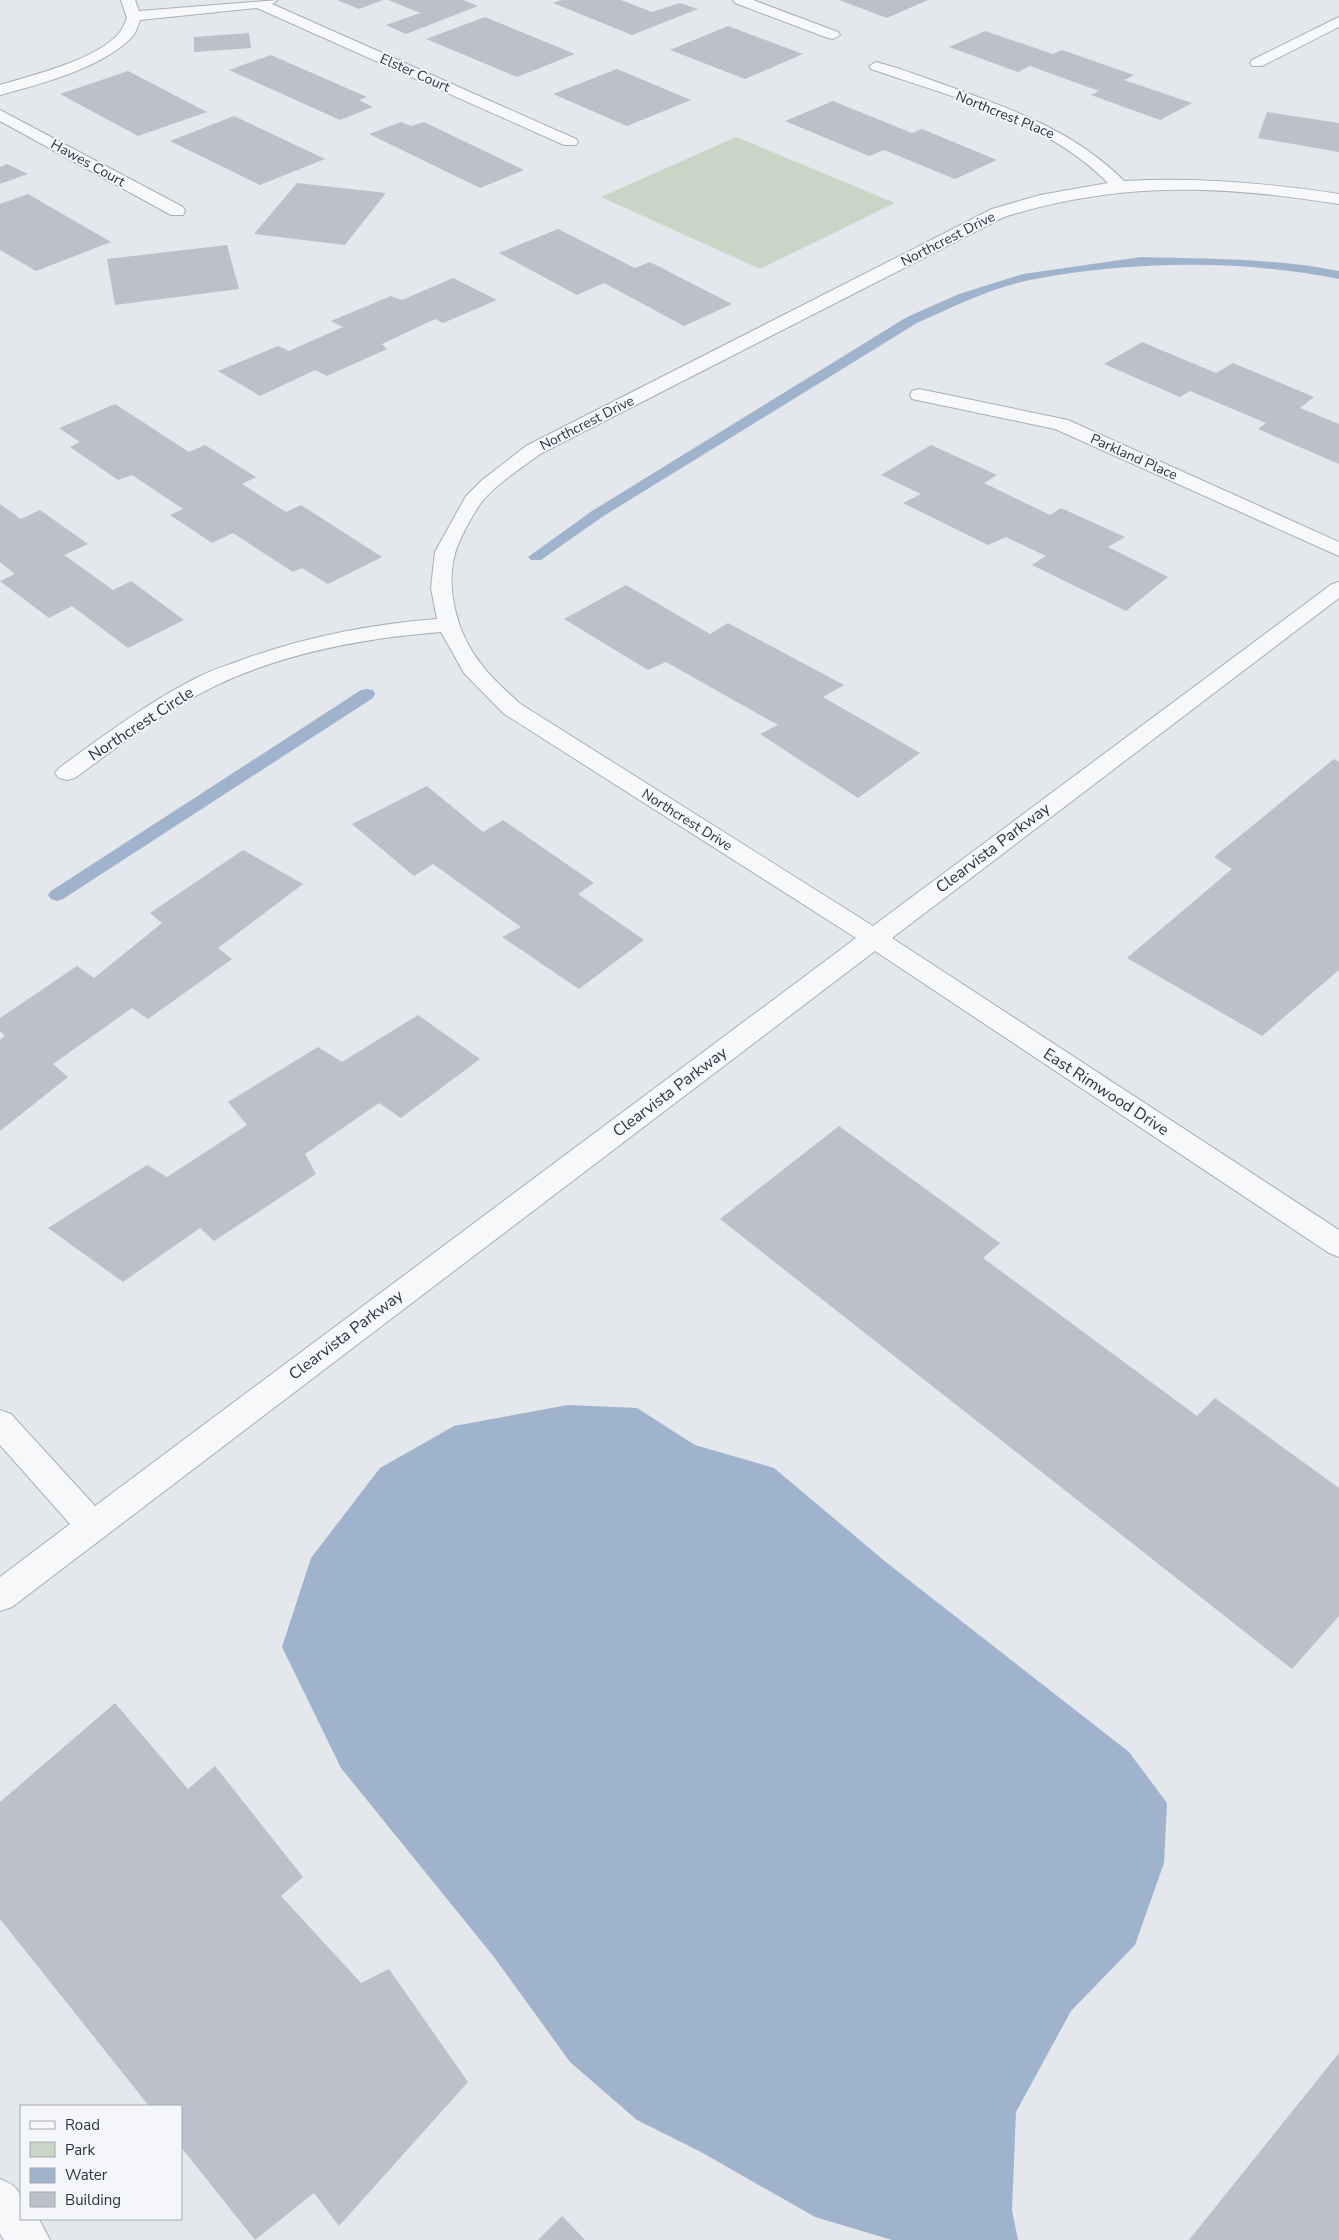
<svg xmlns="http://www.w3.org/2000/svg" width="1339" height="2240" font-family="'Nunito Sans',sans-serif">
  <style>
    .green { fill: #c9d6c5 }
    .water { fill: #9fb4cc }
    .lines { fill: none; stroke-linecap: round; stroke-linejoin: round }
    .stream { fill: #9fb4cc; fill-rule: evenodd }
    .building { fill: #bbc0ca }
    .street-casing { stroke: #a9aeb7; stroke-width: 2 }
    .street { fill: #f7f8fa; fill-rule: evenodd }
    .labels { text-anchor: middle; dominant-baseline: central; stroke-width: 4; stroke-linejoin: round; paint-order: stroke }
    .far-street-label { font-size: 14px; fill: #2b3445; stroke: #f4f6f9 }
    .street-label { font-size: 16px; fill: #2b3445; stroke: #f4f6f9 }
  </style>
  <rect width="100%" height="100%" fill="#e4e7ec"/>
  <path class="green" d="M736 137 895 203 760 269 601 197Z"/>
  <path class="water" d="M568 1405 637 1408 695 1445 774 1468 887 1563 1129 1752 1167 1803 1164 1863 1135 1945 1071 2011 1016 2112 1012 2210 1018 2240H892L815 2217 701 2152 637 2120 570 2062 494 1957 341 1768 282 1647 311 1558 380 1468 454 1426Z"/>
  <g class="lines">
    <g class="stream">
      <path d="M1141 257C1207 259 1274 258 1339 271V279C1240 259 1129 261 1030 280 991 288 953 307 917 323L602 517 541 560H531L528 557 592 511 907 317 959 294 1023 274Z"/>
      <path d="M367 689 373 690 375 694 373 698 63 899 57 901 51 899 48 895 51 891 361 690Z"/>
    </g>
  </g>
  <g class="building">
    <path d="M337 0H383L359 9Z"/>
    <path d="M388 0H463L478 6 406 34 386 25 420 13Z"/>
    <path d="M561 0H621L652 12 680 3 698 9 632 35 553 3Z"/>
    <path d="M839 0H928L887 18Z"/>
    <path d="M485 17 575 54 517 77 426 39Z"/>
    <path d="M728 26 803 54 745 79 670 50Z"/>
    <path d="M985 31 1053 54 1062 50 1134 75 1124 80 1192 103 1160 120 1091 95 1099 91 1030 66 1018 72 949 47Z"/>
    <path d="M249 33 251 48 194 52V37Z"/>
    <path d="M271 55 367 97 359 100 373 107 340 120 229 70Z"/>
    <path d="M617 69 691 100 627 126 553 94Z"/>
    <path d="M128 71 207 112 138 136 60 94Z"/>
    <path d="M833 101 912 133 922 129 997 160 955 179 884 150 869 156 785 121Z"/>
    <path d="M1267 112 1339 123V152L1258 138Z"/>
    <path d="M234 116 325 159 260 185 170 141Z"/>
    <path d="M401 122 411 126 424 122 524 170 480 188 369 134Z"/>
    <path d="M7 164 28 174 0 184V167Z"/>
    <path d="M297 183 386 193 345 245 254 234Z"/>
    <path d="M28 194 111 242 36 271 0 250V204Z"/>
    <path d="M558 229 635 268 650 262 732 304 684 326 604 283 577 295 499 253Z"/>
    <path d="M227 245 239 289 115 305 107 259Z"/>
    <path d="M453 278 497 300 443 323 435 319 382 344 387 349 327 376 315 370 260 396 218 371 278 346 289 351 343 327 331 321 391 296 402 300Z"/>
    <path d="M1142 342 1216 373 1233 363 1314 397 1300 408 1339 424V464L1258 429 1266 423 1190 391 1180 397 1104 364Z"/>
    <path d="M115 404 189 452 205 445 256 477 242 484 286 512 301 505 382 557 328 584 302 568 293 572 233 533 212 543 170 515 183 509 132 475 118 480 70 447 80 442 59 428Z"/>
    <path d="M931 445 997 475 984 483 1050 515 1061 508 1125 537 1108 547 1168 577 1126 611 1032 565 1046 556 1006 537 988 545 903 503 921 494 881 475Z"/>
    <path d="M0 504 21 519 40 510 88 544 64 555 113 590 131 581 184 620 128 648 72 606 49 618 0 581 15 574 0 562Z"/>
    <path d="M626 585 710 634 728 623 844 685 823 697 920 753 858 798 760 734 778 725 666 662 648 670 564 619Z"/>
    <path d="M1334 759 1339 762V970L1262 1036 1127 958 1232 869 1214 857Z"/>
    <path d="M427 786 483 832 503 820 594 883 578 894 644 940 579 989 502 937 521 927 433 864 414 876 352 824Z"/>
    <path d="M243 850 303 884 218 948 232 959 148 1019 132 1008 53 1064 68 1077 0 1131V1040L5 1036 0 1031V1018L77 966 94 978 162 923 150 913Z"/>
    <path d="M418 1015 480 1059 401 1118 379 1103 305 1154 316 1174 214 1241 200 1228 123 1282 48 1228 147 1165 167 1177 247 1125 228 1102 318 1047 342 1062Z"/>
    <path d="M839 1126 1000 1243 983 1258 1197 1416 1215 1398 1339 1488V1616L1292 1669 720 1219Z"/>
    <path d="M115 1703 188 1789 215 1766 303 1877 281 1896 361 1983 389 1969 468 2082 339 2226 314 2193 255 2240 181 2147V2106H149L0 1919V1802Z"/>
    <path d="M1339 2053V2240H1189Z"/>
    <path d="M562 2216 585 2240H538Z"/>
  </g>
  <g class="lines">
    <defs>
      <g id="street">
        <path d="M121 0H135L139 11 278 0 272 4 576 139 578 142 576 145H564L257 8 140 20C138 25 136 33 132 37 102 68 41 84 0 95V85C33 75 99 59 120 32 123 28 125 22 127 18Z"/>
        <path d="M733 0H753L838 32 840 35 833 39 828 38 735 3Z"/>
        <path d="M1339 17V27L1262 66H1252L1250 63 1252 60Z"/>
        <path d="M876 62C900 68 925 78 948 86 1012 109 1076 132 1124 181 1197 177 1267 183 1339 194V204C1220 185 1120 181 1004 217L540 454C521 469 496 483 481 503 473 514 458 541 455 554 445 590 458 636 482 665 492 679 507 691 519 703L873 926 1332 584 1339 582V598L892 938 1339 1230V1257L1329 1253 875 951 12 1607 0 1611V1577L70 1524 0 1445V1410L11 1414 95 1506 856 938 503 713 464 673 441 632C365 638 287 652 217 685 166 709 120 745 75 778L67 780 59 778 55 773 59 768C104 735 149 702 198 677 213 669 229 665 244 659 306 637 371 624 437 619L431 588 435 552 466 496 481 481 526 446 992 209 1040 195 1108 183C1046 120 952 97 871 69L869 66Z"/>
        <path d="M0 110 183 207 185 211 183 215H171L0 121Z"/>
        <path d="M919 389 1068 420 1339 542V556L1055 429 912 399 910 395 912 391Z"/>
        <path d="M0 2179C24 2189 21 2195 21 2219H39L50 2240H4L0 2234Z"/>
      </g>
    </defs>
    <use href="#street" class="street-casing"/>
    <use href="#street" class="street"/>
  </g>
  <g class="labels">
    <g class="far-street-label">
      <text transform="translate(415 73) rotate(24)">Elster Court</text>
      <text transform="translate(1005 115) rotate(22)">Northcrest Place</text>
      <text transform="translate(88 163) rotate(29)">Hawes Court</text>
      <text transform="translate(948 239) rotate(-27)">Northcrest Drive</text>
      <text transform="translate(587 423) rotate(-27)">Northcrest Drive</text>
      <text transform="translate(1134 457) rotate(24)">Parkland Place</text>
      <text transform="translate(687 820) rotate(32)">Northcrest Drive</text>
    </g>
    <g class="street-label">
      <text transform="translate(141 724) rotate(-33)">Northcrest Circle</text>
      <text transform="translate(993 848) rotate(-37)">Clearvista Parkway</text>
      <text transform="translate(670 1092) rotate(-37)">Clearvista Parkway</text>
      <text transform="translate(1106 1092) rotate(33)">East Rimwood Drive</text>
      <text transform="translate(346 1335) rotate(-37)">Clearvista Parkway</text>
    </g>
  </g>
  <rect x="20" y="2105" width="162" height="115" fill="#f4f6f9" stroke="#a4a8b1"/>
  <rect x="30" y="2121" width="25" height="8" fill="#f7f8fa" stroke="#a4a8b1"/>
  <text x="65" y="2130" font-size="15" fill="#2b3445">Road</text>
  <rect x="30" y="2142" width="25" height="15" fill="#c9d6c5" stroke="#a4a8b1"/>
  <text x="65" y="2155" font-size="15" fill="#2b3445">Park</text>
  <rect x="30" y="2168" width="25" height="15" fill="#9fb4cc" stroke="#a4a8b1"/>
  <text x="65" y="2180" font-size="15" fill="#2b3445">Water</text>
  <rect x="30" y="2192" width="25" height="15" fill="#bbc0ca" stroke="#a4a8b1"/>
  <text x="65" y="2205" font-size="15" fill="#2b3445">Building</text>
</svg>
